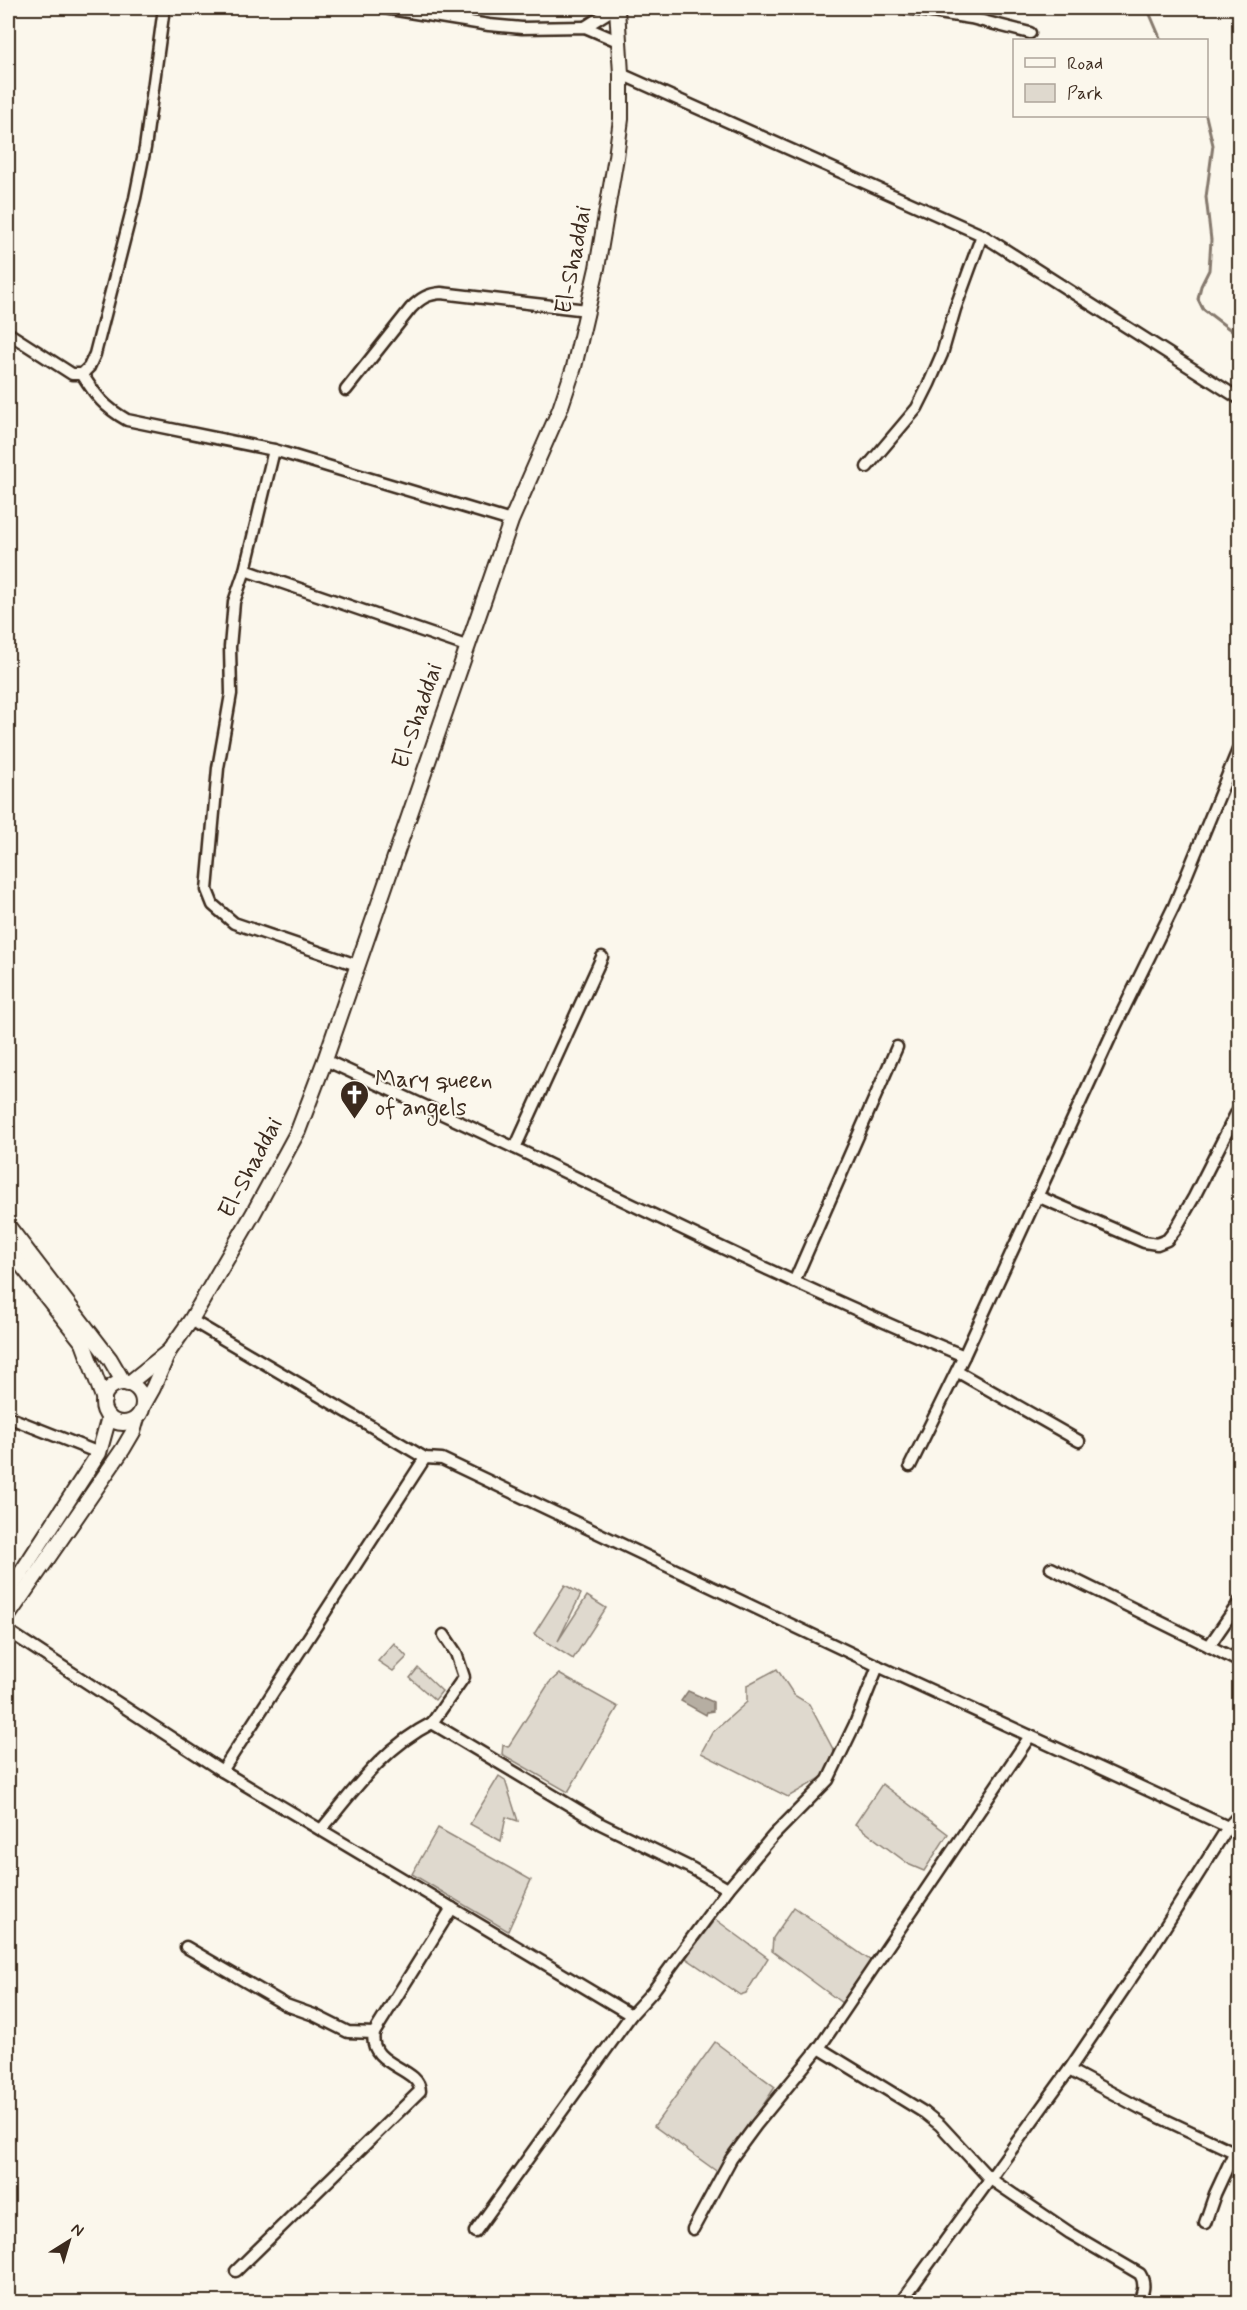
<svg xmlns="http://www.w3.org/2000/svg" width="1247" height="2310" font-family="Mynerve,sans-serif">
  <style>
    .green { fill: #dfd9ce; stroke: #8d8276; stroke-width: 1.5 }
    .water { fill: #b6aea2; stroke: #85796d; stroke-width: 1.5 }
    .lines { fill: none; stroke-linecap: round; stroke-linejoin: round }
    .stream { stroke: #85796d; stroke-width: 3 }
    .street-casing { stroke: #3b2a1e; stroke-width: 15 }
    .secondary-casing { stroke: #3b2a1e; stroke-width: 18 }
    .street { stroke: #fbf7ec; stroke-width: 10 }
    .secondary { stroke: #fbf7ec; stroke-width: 14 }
    .labels { text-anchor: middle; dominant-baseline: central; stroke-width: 4.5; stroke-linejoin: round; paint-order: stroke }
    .street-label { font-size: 24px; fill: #3b2a1e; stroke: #fbf7ec }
    .poi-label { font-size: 24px; fill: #3b2a1e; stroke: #fbf7ec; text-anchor: start }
  </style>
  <rect width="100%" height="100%" fill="#fbf7ec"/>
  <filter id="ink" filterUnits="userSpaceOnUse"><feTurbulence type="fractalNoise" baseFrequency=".0167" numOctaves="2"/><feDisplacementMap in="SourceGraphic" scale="12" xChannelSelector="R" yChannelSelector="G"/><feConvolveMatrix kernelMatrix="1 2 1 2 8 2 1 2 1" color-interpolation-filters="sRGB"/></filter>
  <g filter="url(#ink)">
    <g class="green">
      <path d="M565 1585 581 1594 558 1641 587 1596 606 1608 573 1659 534 1634Z"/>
      <path d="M394 1643 407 1657 393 1671 378 1661Z"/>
      <path d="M418 1668 442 1691 435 1700 410 1678Z"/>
      <path d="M777 1669 794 1695 809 1704 834 1751 833 1771 788 1797 701 1753 712 1733 747 1702V1685Z"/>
      <path d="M559 1674 618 1707 568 1792 502 1754 503 1745 508 1747 549 1683Z"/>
      <path d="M499 1776 505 1780 518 1821 506 1817 501 1841 470 1824Z"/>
      <path d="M882 1784 948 1834 924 1871 910 1865 855 1824Z"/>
      <path d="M438 1828 531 1880 508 1931 412 1874Z"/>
      <path d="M794 1907 871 1961 842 2003 772 1951 773 1938Z"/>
      <path d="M715 1919 768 1958 746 1993 740 1995 686 1958Z"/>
      <path d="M715 2042 775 2087 719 2173 654 2126Z"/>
    </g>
    <path class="water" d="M688 1691 713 1702V1711L707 1712 706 1715 681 1701Z"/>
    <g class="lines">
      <g class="stream">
        <path d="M1144 8 1149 12 1161 40"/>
        <path d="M1206 116 1213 145 1206 197 1211 240 1209 270 1201 286 1198 299 1203 309 1240 337"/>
      </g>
      <defs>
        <g id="street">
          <path d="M384 8 489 25 522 28 585 27 620 42"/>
          <path d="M906 8 971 18 1030 33"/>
          <path d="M585 27 615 8"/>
          <path d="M621 74 982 235 1240 399"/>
          <path d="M8 333 72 374H82L89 367 95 354 135 198 145 148 164 8"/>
          <path d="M82 374C96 396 104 407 127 420L274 450"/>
          <path d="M346 390 411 308C421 298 428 294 441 293L587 310"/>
          <path d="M867 467 917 408 929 384 942 354 955 309 982 235"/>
          <path d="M245 570 466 646"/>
          <path d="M357 965 234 923 213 905 207 890 218 768 231 694 230 647 234 602 245 570 274 450 511 521"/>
          <path d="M325 1060C390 1090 454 1119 519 1150 666 1221 813 1294 964 1356L1115 1027 1174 906 1240 745"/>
          <path d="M515 1148 602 957"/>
          <path d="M1037 1196 1144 1242 1157 1244 1167 1240 1175 1230 1194 1197 1240 1106"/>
          <path d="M794 1282 897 1047"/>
          <path d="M191 1320 425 1458 442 1459 878 1666 1228 1827 1151 1949 1069 2070 901 2302"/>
          <path d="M958 1372 1079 1441"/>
          <path d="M8 1417 99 1453"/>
          <path d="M425 1458 222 1771 631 2015 653 1991 728 1889 773 1836 828 1780 855 1724 878 1666"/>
          <path d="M910 1466 964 1356"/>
          <path d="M1051 1568 1209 1646"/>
          <path d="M1240 1601 1209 1646 1240 1662"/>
          <path d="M8 1631 222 1771"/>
          <path d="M432 1723 464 1677 456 1653 444 1635"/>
          <path d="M1240 1814 1228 1827 1240 1828"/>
          <path d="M321 1830C355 1789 383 1748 432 1723L601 1824 693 1869 728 1889"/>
          <path d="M186 1947 286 2005 314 2015 348 2032 374 2033"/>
          <path d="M819 2048 1030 1736"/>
          <path d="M1069 2070 1140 2108 1234 2152"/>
          <path d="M1205 2223 1215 2194 1240 2140"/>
          <path d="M693 2229 731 2159 756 2125 819 2048 925 2113 940 2125 989 2178 1070 2233 1140 2274C1146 2284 1143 2292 1139 2302"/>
          <path d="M475 2232 631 2015"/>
          <path d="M236 2271 420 2091C420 2067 367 2066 374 2033L452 1908"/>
        </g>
        <g id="secondary">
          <path d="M8 1226 110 1359 124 1383"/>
          <path d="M8 1248 83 1343 104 1400"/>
          <circle cx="123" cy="1403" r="20"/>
          <path d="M128 1384 169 1351"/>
          <path d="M144 1404 153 1388 169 1351 191 1320 253 1214 298 1131 325 1060 511 521 560 409 574 367 597 268 616 157 621 119V74L617 8"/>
          <path d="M8 1593 99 1453 109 1417"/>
          <path d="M8 1616 123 1449 133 1432 137 1418"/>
        </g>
      </defs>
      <use href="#street" class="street-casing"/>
      <use href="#secondary" class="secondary-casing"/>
      <use href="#street" class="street"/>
      <use href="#secondary" class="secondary"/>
    </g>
  </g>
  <defs>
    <symbol id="church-pin" viewBox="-11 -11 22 30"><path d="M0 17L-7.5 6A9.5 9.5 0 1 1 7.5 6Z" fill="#3b2a1e" stroke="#fbf7ec"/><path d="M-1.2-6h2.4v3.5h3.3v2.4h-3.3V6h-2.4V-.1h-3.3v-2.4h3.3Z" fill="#fff"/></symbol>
  </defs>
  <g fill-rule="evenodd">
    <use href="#church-pin" x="338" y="1078" width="33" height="45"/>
  </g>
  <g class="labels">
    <g class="street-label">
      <text transform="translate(574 260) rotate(-79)">El-Shaddai</text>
      <text transform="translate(418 716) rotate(-71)">El-Shaddai</text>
      <text transform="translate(251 1168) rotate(-62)">El-Shaddai</text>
    </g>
    <g class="poi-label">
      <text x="375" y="1080">Mary queen<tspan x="375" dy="28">of angels</tspan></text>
    </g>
  </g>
  <rect width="1247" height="2310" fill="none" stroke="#fbf7ec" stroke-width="30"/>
  <rect x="15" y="15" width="1217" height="2280" fill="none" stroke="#3b2a1e" stroke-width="2" filter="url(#ink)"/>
  <rect x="1013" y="39" width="195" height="78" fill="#fbf7ec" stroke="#aea59a" stroke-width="1.5"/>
  <rect x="1025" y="58" width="30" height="9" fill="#fbf7ec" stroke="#aea59a" stroke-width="1.5"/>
  <text x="1067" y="69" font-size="18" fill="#3b2a1e">Road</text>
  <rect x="1025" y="84" width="30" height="18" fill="#dfd9ce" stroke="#aea59a" stroke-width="1.5"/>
  <text x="1067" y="99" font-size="18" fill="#3b2a1e">Park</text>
  <g transform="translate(69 2241) rotate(37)" stroke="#fbf7ec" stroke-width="4.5" paint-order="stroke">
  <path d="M0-4.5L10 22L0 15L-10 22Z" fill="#3b2a1e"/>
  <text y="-9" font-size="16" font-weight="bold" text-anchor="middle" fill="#3b2a1e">N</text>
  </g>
</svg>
